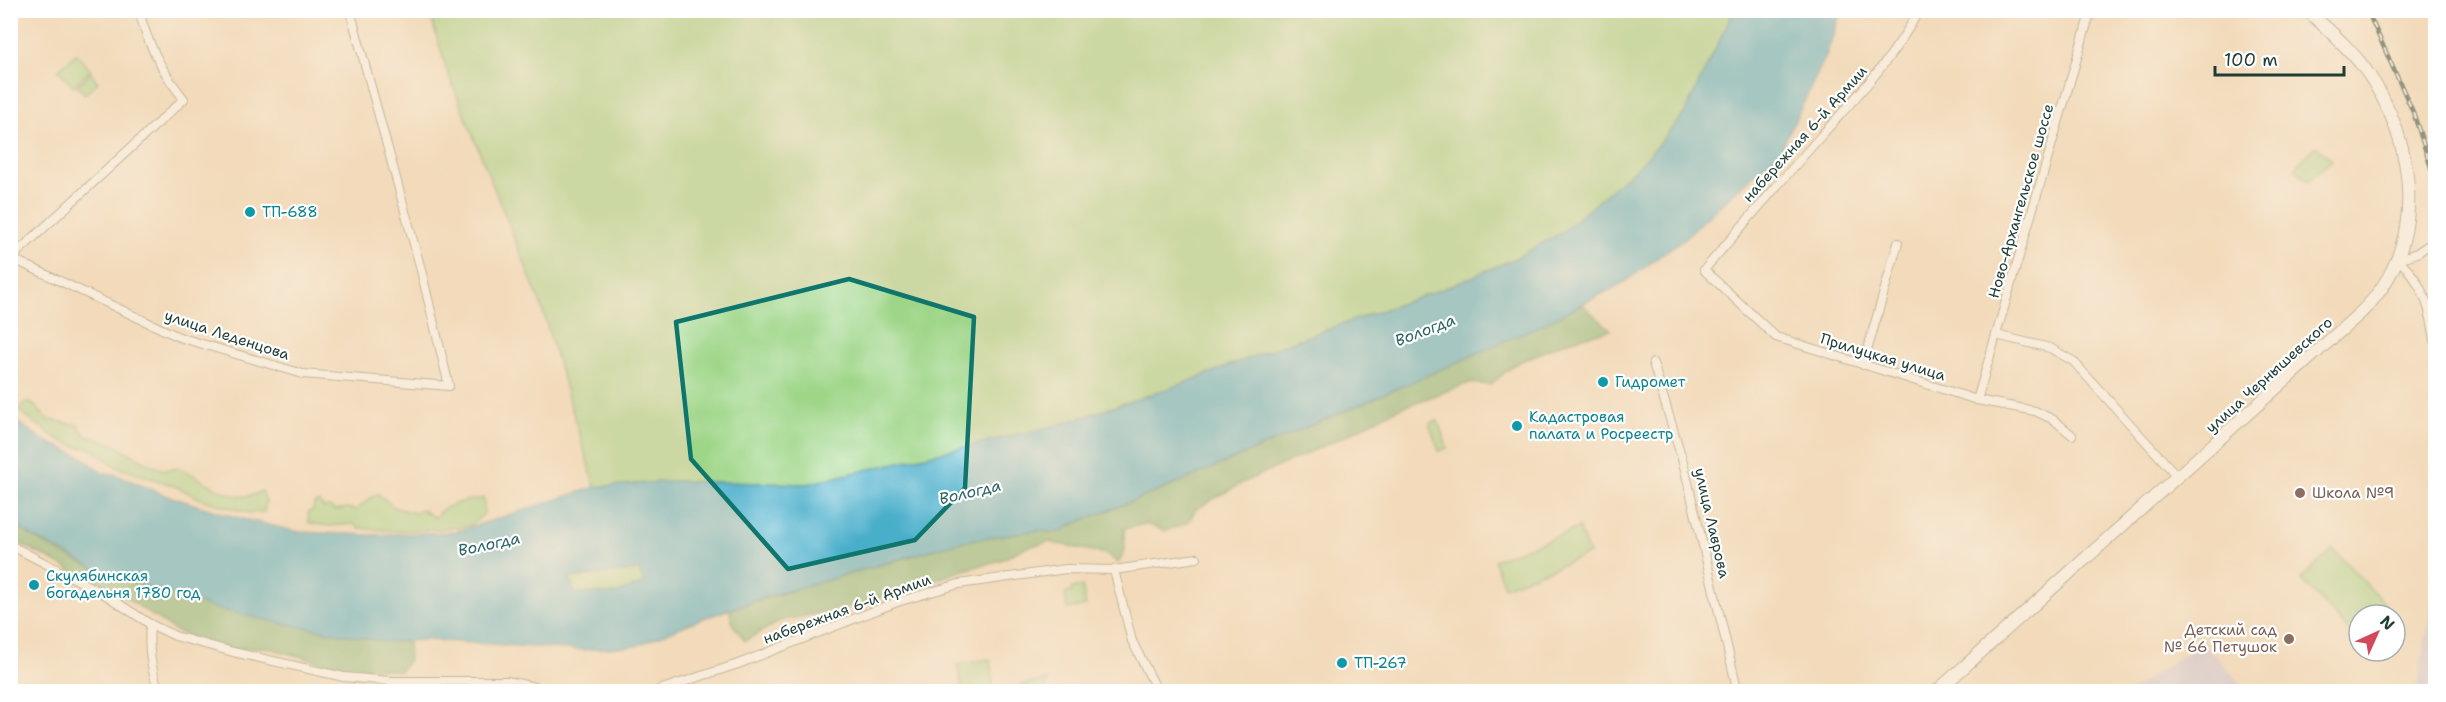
<svg xmlns="http://www.w3.org/2000/svg" width="2446" height="702" font-family="'Shantell Sans',sans-serif">
  <style>
    .industrial { fill: #c6c0da }
    .green { fill: #9ed587; stroke: #5e895e; stroke-width: 1.5 }
    .forest { fill: #7eb674; stroke: #4e7a54; stroke-width: 1.5 }
    .water { fill: #4aaeca; stroke: #34767f; stroke-width: 1.5; fill-rule: evenodd }
    .lines { fill: none; stroke-linecap: round; stroke-linejoin: round }
    .street-casing { stroke: #888c77; stroke-width: 10 }
    .secondary-casing { stroke: #888c77; stroke-width: 14 }
    .street { stroke: #fff; stroke-width: 8 }
    .secondary { stroke: #fff; stroke-width: 12 }
    .rail-casing { stroke: #1f3d34; stroke-width: 4.5 }
    .rail { stroke: #fff; stroke-width: 2; stroke-dasharray: 7; stroke-linecap: butt }
    .marked { fill: none; stroke: #0f766e; stroke-width: 4.5; stroke-linejoin: round }
    .culture-dot { fill: #0f9aa8; stroke: #fff; stroke-width: 2 }
    .education-dot { fill: #8d6e63; stroke: #fff; stroke-width: 2 }
    .labels { text-anchor: middle; dominant-baseline: central; stroke-width: 4.5; stroke-linejoin: round; paint-order: stroke }
    .street-label { font-size: 15px; fill: #1f3d34; stroke: #fff }
    .culture-label { font-size: 15px; fill: #0d838f; stroke: #fff; text-anchor: start }
    .education-label { font-size: 15px; fill: #785e54; stroke: #fff; text-anchor: start }
    .water-label { font-size: 16px; font-style: italic; fill: #2e6568; stroke: #fff }
  </style>
  <rect width="100%" height="100%" fill="#fff"/>
  <filter id="ink" filterUnits="userSpaceOnUse"><feTurbulence type="fractalNoise" baseFrequency=".0167" numOctaves="2"/><feDisplacementMap in="SourceGraphic" scale="12" xChannelSelector="R" yChannelSelector="G"/><feConvolveMatrix kernelMatrix="1 2 1 2 8 2 1 2 1" color-interpolation-filters="sRGB"/></filter>
  <filter id="wash" filterUnits="userSpaceOnUse"><feTurbulence type="fractalNoise" baseFrequency=".008" numOctaves="4" result="noise"/><feDisplacementMap in="SourceGraphic" scale="24" xChannelSelector="R" yChannelSelector="G"/><feGaussianBlur stdDeviation="1.35" result="paint"/><feColorMatrix in="noise" values="0 0 0 0 0 0 0 0 0 0 0 0 0 0 0 0 0 1.4 0 .05"/><feComposite in="paint" operator="in"/></filter>
  <g filter="url(#wash)">
    <rect width="100%" height="100%" fill="#f2daba"/>
    <g class="industrial">
      <path d="M2435 587V691H2416Z"/>
      <path d="M2202 642 2248 691H2130Z"/>
    </g>
    <g class="green">
      <path d="M429 11H1734L1684 114 1643 162 1561 233 1514 259 1448 287 1283 345 1179 385 1062 424 807 484 675 481 595 487 540 302 447 71Z"/>
      <path d="M76 54 91 70 73 86 58 70Z"/>
      <path d="M91 73 98 82 85 94 77 86Z"/>
      <path d="M2318 147 2332 160 2308 181 2295 168 2313 148Z"/>
      <path d="M25 402 33 404 48 420C60 420 67 424 78 425L86 436C110 439 136 458 158 468 165 472 174 467 181 469 206 479 234 508 262 491L266 501 264 512 249 513 203 500 175 486 117 467 88 447C67 451 35 423 18 410Z"/>
      <path d="M1438 421 1447 448 1439 451 1430 426V423Z"/>
      <path d="M378 494 395 508 416 513 421 509 435 518C444 502 468 501 484 498V514L471 525 457 528 397 531 358 528 354 524 329 526 309 523 308 512 313 510 314 503 319 502 324 508 329 507 335 510 347 508 356 510 369 499Z"/>
      <path d="M1579 528 1589 554 1504 587 1494 560Z"/>
      <path d="M2333 549 2386 605 2376 615H2359V631L2354 636 2301 579Z"/>
      <path d="M639 570 645 583 615 594 575 593 569 578Z"/>
      <path d="M1082 586 1086 606 1067 609 1065 593 1072 592V588Z"/>
      <path d="M990 659 993 688 983 689V691H963L957 665Z"/>
      <path d="M1048 680 1046 691H1021L1020 685Z"/>
    </g>
    <g class="forest">
      <path d="M1582 304 1611 330 1565 342 1515 364 1490 385 1469 383 1395 410 1345 436 1240 484 1196 509 1188 523 1165 531 1145 524 1124 529 1125 551 1118 563 1106 554 1048 542 1024 548 1001 560 964 570 861 605 780 621 745 641 733 625 729 609 963 541 1035 531 1062 532 1070 526 1091 517 1164 489 1366 402 1545 323Z"/>
      <path d="M10 521C68 566 141 587 211 605 248 614 284 624 322 630 351 635 378 643 408 641L409 660 400 671 320 662 265 647 234 650 211 643 177 632 105 584 91 583 67 568 11 539Z"/>
    </g>
    <path class="water" d="M1734 10 1841 11 1826 56 1780 151 1682 240 1623 283 1545 323 1458 362 1164 489 1070 525 1062 532 1035 531 963 541 763 598 698 620 636 646 582 650 427 640 387 642 284 624 214 608 101 572 28 534 11 521V418L45 441 84 458 102 473 114 474 165 495 235 517 299 532 369 535 456 532 595 487 675 481 807 484 1062 424 1179 385 1283 345 1448 287 1514 259 1561 233 1643 162 1684 114ZM639 570 644 583 615 594 575 593 569 578Z"/>
  </g>
  <g filter="url(#ink)">
    <g class="lines">
      <defs>
        <g id="street">
          <path d="M1919 10C1894 58 1857 96 1821 136 1782 180 1743 225 1704 270L1776 337 1977 400 2035 411 2054 420 2072 435"/>
          <path d="M11 258 179 337 303 374 449 386 420 266 350 10"/>
          <path d="M10 259 184 99C162 72 147 44 139 10"/>
          <path d="M2398 259C2425 284 2431 311 2436 347"/>
          <path d="M2398 259 2417 253 2436 240"/>
          <path d="M1996 335 2050 348 2073 361 2178 477"/>
          <path d="M1653 363 1683 462 1738 692"/>
          <path d="M1863 365 1898 243"/>
          <path d="M1977 400 2091 10"/>
          <path d="M10 545 104 594 150 624 175 636 233 652 344 677 390 681H507L558 692"/>
          <path d="M1114 570 1132 641 1158 692"/>
          <path d="M150 624C148 649 151 668 159 692"/>
          <path d="M653 692 738 664 897 602 959 584 1066 569 1114 570 1197 558"/>
        </g>
        <path id="secondary" d="M1936 692 2358 315C2430 250 2418 143 2365 69 2349 47 2327 29 2307 10"/>
      </defs>
      <use href="#street" class="street-casing"/>
      <use href="#secondary" class="secondary-casing"/>
      <use href="#street" class="street"/>
      <use href="#secondary" class="secondary"/>
      <defs>
        <g id="rail">
          <path d="M2367 10 2413 112 2436 183"/>
          <path d="M2435 692 2436 688"/>
        </g>
      </defs>
      <use href="#rail" class="rail-casing"/>
      <use href="#rail" class="rail"/>
    </g>
  </g>
  <path d="M0 0H2446V702H0ZM849 279 974 317 965 488 915 540 788 569 691 459 676 322Z" fill="#f2daba" fill-opacity=".55" fill-rule="evenodd"/>
  <path class="marked" d="M849 279 974 317 965 488 915 540 788 569 691 459 676 322Z"/>
  <g class="culture-dot">
    <circle cx="250" cy="212" r="6"/>
    <circle cx="1603" cy="382" r="6"/>
    <circle cx="1517" cy="426" r="6"/>
    <circle cx="34" cy="585" r="6"/>
    <circle cx="1342" cy="663" r="6"/>
  </g>
  <g class="education-dot">
    <circle cx="2300" cy="493" r="6"/>
    <circle cx="2289" cy="639" r="6"/>
  </g>
  <g class="labels">
    <g class="street-label">
      <text transform="translate(1805 134) rotate(-48)">набережная 6-й Армии</text>
      <text transform="translate(2021 201) rotate(-74)">Ново-Архангельское шоссе</text>
      <text transform="translate(227 335) rotate(18)">улица Леденцова</text>
      <text transform="translate(1883 357) rotate(17)">Прилуцкая улица</text>
      <text transform="translate(2269 375) rotate(-42)">улица Чернышевского</text>
      <text transform="translate(1712 523) rotate(77)">улица Лаврова</text>
      <text transform="translate(847 609) rotate(-20)">набережная 6-й Армии</text>
    </g>
    <g class="culture-label">
      <text x="262" y="212">ТП-688</text>
      <text x="1615" y="382">Гидромет</text>
      <text x="1529" y="417">Кадастровая<tspan x="1529" dy="17">палата и Росреестр</tspan></text>
      <text x="46" y="576">Скулябинская<tspan x="46" dy="17">богадельня 1780 год</tspan></text>
      <text x="1354" y="663">ТП-267</text>
    </g>
    <g class="education-label">
      <text x="2312" y="493">Школа №9</text>
      <text x="2277" y="630" text-anchor="end">Детский сад<tspan x="2277" dy="17">№ 66 Петушок</tspan></text>
    </g>
    <g class="water-label">
      <text transform="translate(1425 330) rotate(-21)">Вологда</text>
      <text transform="translate(970 492) rotate(-13)">Вологда</text>
      <text transform="translate(489 544) rotate(-12)">Вологда</text>
    </g>
  </g>
  <rect width="2446" height="702" fill="none" stroke="#fff" stroke-width="36"/>
  <g transform="translate(2377 633) rotate(45)"><circle r="28" fill="#ffffff" stroke="#a5b1ae" stroke-width="1.5"/>
  <path d="M0-4.5L10 22L0 15L-10 22Z" fill="#d1495b"/>
  <text y="-9" font-size="16" font-weight="bold" text-anchor="middle" fill="#1f3d34">N</text>
  </g>
  <path d="M2215 66v9h129v-9" fill="none" stroke="#1f3d34" stroke-width="3"/>
  <text x="2224" y="66" font-size="18" fill="#1f3d34" stroke="#ffffff" stroke-width="4.5" paint-order="stroke">100 m</text>
</svg>
